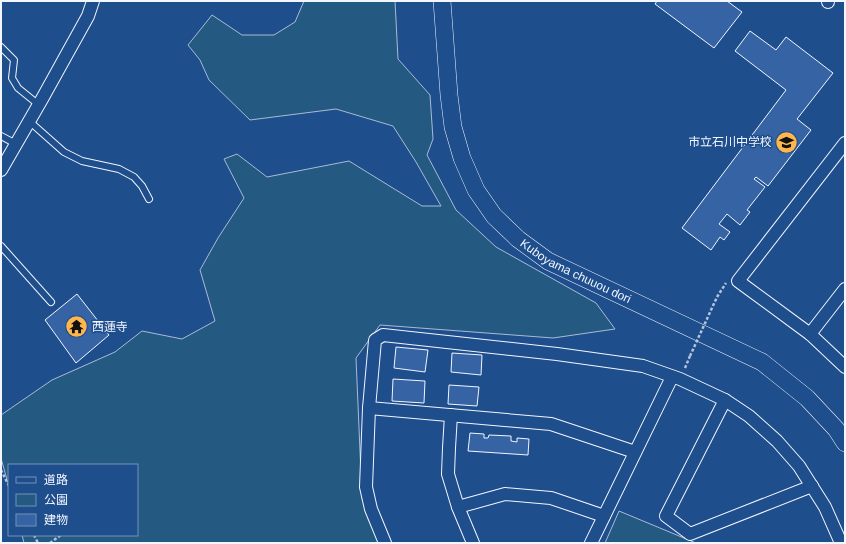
<svg xmlns="http://www.w3.org/2000/svg" width="846" height="544" font-family="Arial,'Noto Sans JP',sans-serif">
  <style>
    .green { fill: #245a82; stroke: #a8bbd7 }
    .building { fill: #3563a3; stroke: #f2f6ff }
    .lines { fill: none; stroke-linecap: round; stroke-linejoin: round }
    .lane-casing { stroke: #f2f6ff; stroke-width: 8 }
    .street-casing { stroke: #f2f6ff; stroke-width: 14 }
    .secondary-casing { stroke: #f2f6ff; stroke-width: 18 }
    .path { stroke: #b3c4dc; stroke-width: 2.5; stroke-dasharray: 3 2; stroke-linecap: butt }
    .lane { stroke: #1f4e8c; stroke-width: 6 }
    .street { stroke: #1f4e8c; stroke-width: 12 }
    .secondary { stroke: #1f4e8c; stroke-width: 17 }
    .path-bridge { stroke: #b3c4dc; stroke-width: 2.5; stroke-dasharray: 3 2; stroke-linecap: butt }
    .labels { text-anchor: middle; dominant-baseline: central; stroke-width: 3; stroke-linejoin: round; paint-order: stroke }
    .poi-label { font-size: 12px; fill: #f2f6ff; stroke: #1f4e8c; text-anchor: end }
    .street-label { font-size: 12px; fill: #f2f6ff; stroke: #1f4e8c }
  </style>
  <rect width="100%" height="100%" fill="#1f4e8c"/>
  <g class="green">
    <path d="M304 1H395L398 59 430 95 433 139 427 155 456 210 496 247 596 303 615 329 553 338 380 325 356 358 362 498 380 543H24L22 535H137V465H9V487L1 458V415L52 380 115 352 142 331 182 339 215 321 200 270 218 238 244 198 224 159 237 154 267 177 349 161 422 206H441L416 162 393 126 336 109 250 120 209 80 200 60 188 45 212 15 242 35H274L295 22Z"/>
    <path d="M619 511 696 543H605Z"/>
  </g>
  <g class="building">
    <path d="M657 1H727L742 12 714 48 655 4Z"/>
    <path d="M750 31 776 50 786 37 833 73 797 119 811 130 768 186 756 177 754 179 765 187 747 210 750 212 740 225 727 214 719 224 730 232 724 240 720 237 711 250 682 228 786 90 735 51Z"/>
    <path d="M77 294 109 335 76 363 45 320Z"/>
    <path d="M396 347 428 350 425 372 394 368Z"/>
    <path d="M452 353 482 355 481 375 451 372Z"/>
    <path d="M393 379 425 381 424 403 392 401Z"/>
    <path d="M449 385 479 387 477 406 448 404Z"/>
    <path d="M470 433 484 434V438H488L489 435 511 436V441L517 442V438L529 439 528 455 468 451Z"/>
  </g>
  <g class="lines">
    <defs>
      <g id="lane">
        <path d="M1 47 14 60 12 78 18 88 39 105"/>
        <path d="M29 121 64 152 82 161 119 169 134 177 142 186 149 199"/>
        <path d="M1 136 16 144"/>
        <path d="M1 246 51 302"/>
      </g>
      <g id="street">
        <path d="M828 1V2"/>
        <path d="M845 143 738 281 810 334 845 367"/>
        <path d="M1 170 42 99 88 16 93 1"/>
        <path d="M810 334 845 289"/>
        <path d="M725 400 666 516 690 534 812 486"/>
        <path d="M369 408 551 424 635 452"/>
        <path d="M451 415 449 448 448 474 458 507 473 543"/>
        <path d="M458 507 505 494 551 498 604 516"/>
        <path d="M385 543 371 509 366 487 369 408 375 340 383 335 557 354 643 366 680 379 725 400 749 416 777 441 799 466 825 507 841 543"/>
        <path d="M591 543 672 377"/>
      </g>
      <g id="secondary">
        <path id="s1" d="M442 1 449 95 453 127 462 158 476 190 494 216 518 239 548 261 762 362 807 398 836 429 845 443"/>
      </g>
    </defs>
    <use href="#lane" class="lane-casing"/>
    <use href="#street" class="street-casing"/>
    <use href="#secondary" class="secondary-casing"/>
    <g class="path">
      <path d="M717 297 726 283"/>
      <path d="M685 368 690 356"/>
      <path d="M1 470 9 486"/>
      <path d="M34 535 38 543"/>
      <path d="M50 543 61 535"/>
    </g>
    <use href="#lane" class="lane"/>
    <use href="#street" class="street"/>
    <use href="#secondary" class="secondary"/>
    <path class="path-bridge" d="M690 356 717 297"/>
  </g>
  <defs>
    <symbol id="school-disc" viewBox="-11 -11 22 22"><circle r="9.5" fill="#ffb74d" stroke="#1f4e8c"/><path d="M0-5L7-2L0 1L-7-2ZM-4 1L0 2.5L4 1V4Q0 6-4 4Z" fill="#111"/></symbol>
    <symbol id="temple-disc" viewBox="-11 -11 22 22"><circle r="9.5" fill="#ffb74d" stroke="#1f4e8c"/><path d="M0-6L5-2H3V0L6.5 2.5H4V6H1.5V3h-3V6H-4V2.5H-6.5L-3 0V-2H-5Z" fill="#111"/></symbol>
  </defs>
  <g fill-rule="evenodd">
    <use href="#school-disc" x="774" y="130" width="25" height="25"/>
    <use href="#temple-disc" x="64" y="314" width="25" height="25"/>
  </g>
  <g class="labels">
    <g class="poi-label">
      <text x="772" y="142">市立石川中学校</text>
      <text x="92" y="327" text-anchor="start">西蓮寺</text>
    </g>
    <g class="street-label">
      <text stroke="none"><textPath href="#s1" startOffset="325">Kuboyama chuuou dori</textPath></text>
    </g>
  </g>
  <rect width="846" height="544" fill="none" stroke="#f2f6ff" stroke-width="4"/>
  <rect x="8" y="464" width="130" height="72" fill="#1f4e8c" stroke="#7391ba"/>
  <rect x="16" y="477" width="20" height="6" fill="#1f4e8c" stroke="#7391ba"/>
  <text x="44" y="484" font-size="12" fill="#f2f6ff">道路</text>
  <rect x="16" y="494" width="20" height="12" fill="#245a82" stroke="#7391ba"/>
  <text x="44" y="504" font-size="12" fill="#f2f6ff">公園</text>
  <rect x="16" y="514" width="20" height="12" fill="#3563a3" stroke="#7391ba"/>
  <text x="44" y="524" font-size="12" fill="#f2f6ff">建物</text>
</svg>
